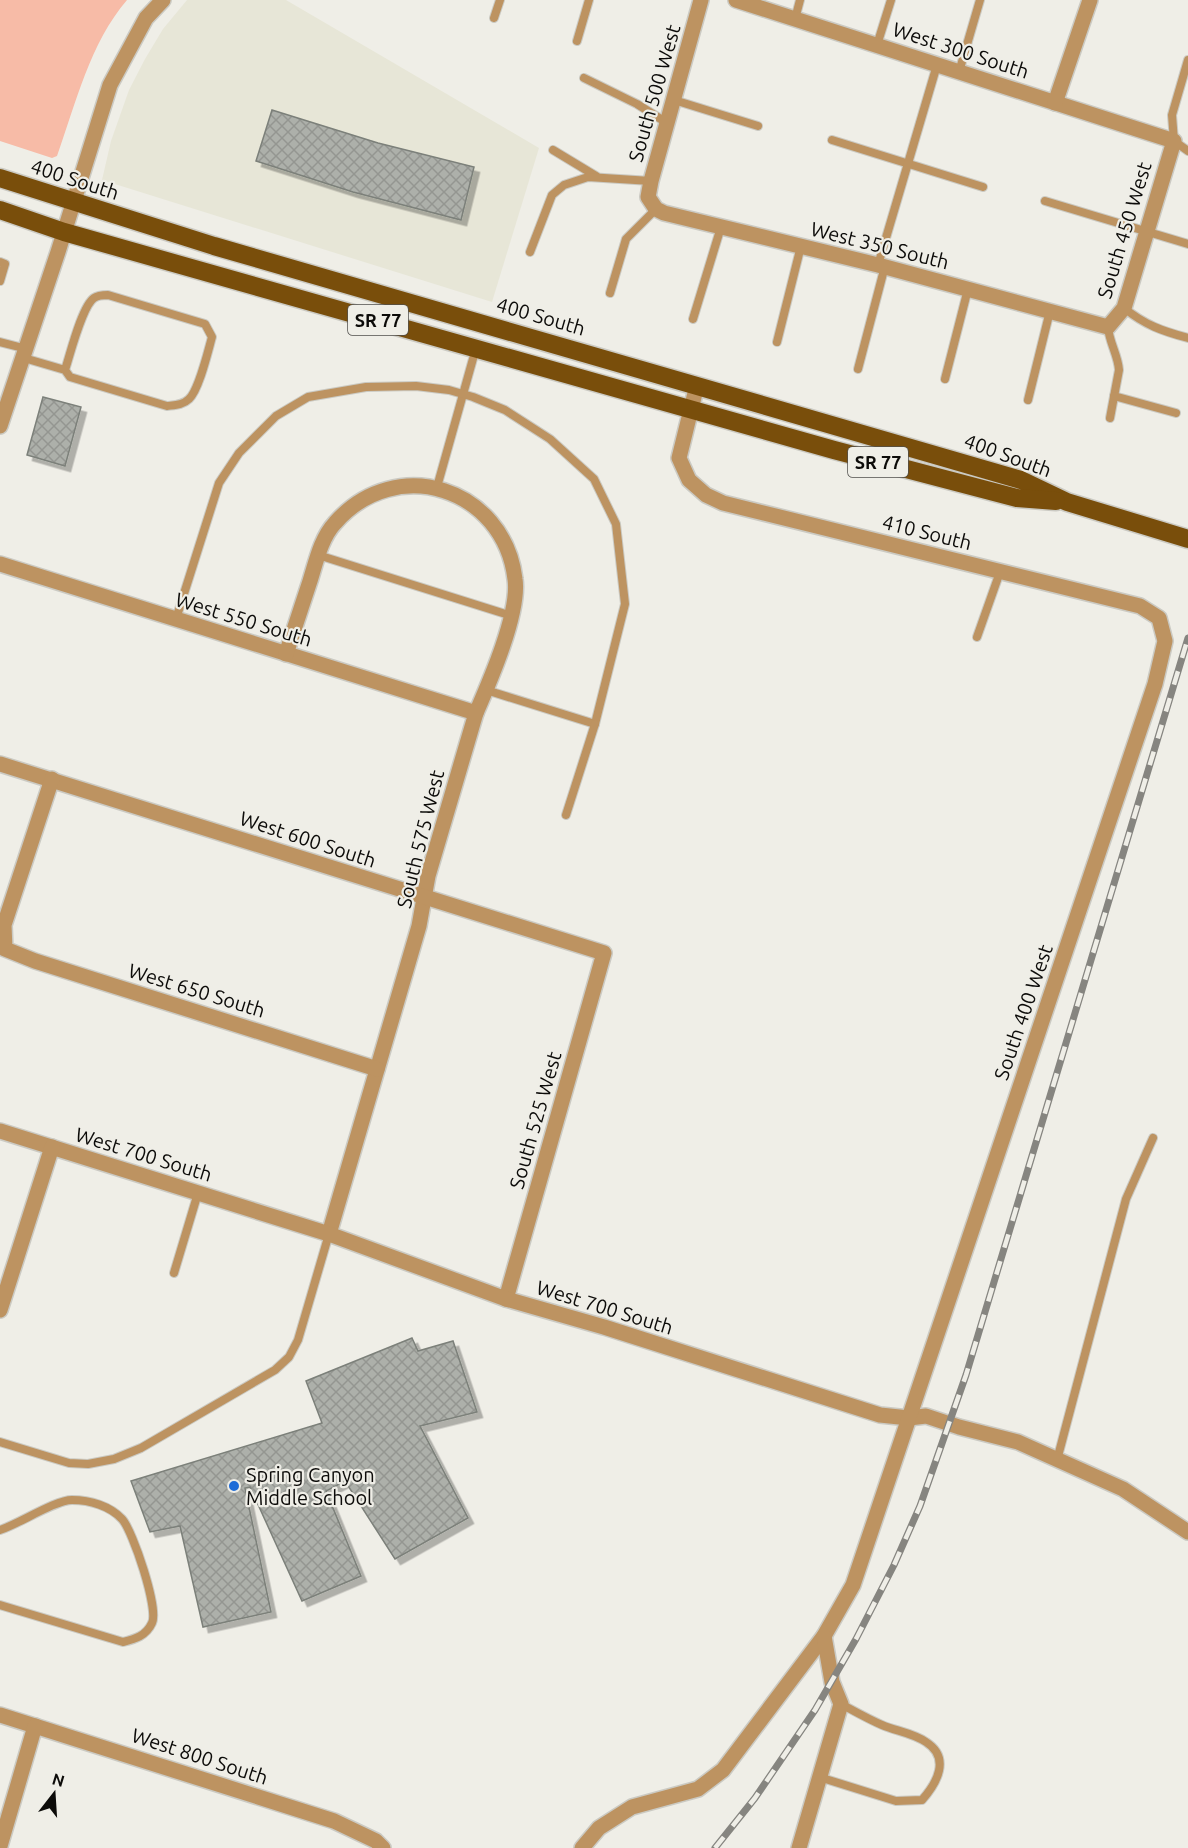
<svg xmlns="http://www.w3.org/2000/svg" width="1188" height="1848" font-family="Ubuntu,sans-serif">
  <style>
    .built { fill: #e7e6d7 }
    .grass { fill: #f7bba7 }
    .building { fill: url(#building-cross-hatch); stroke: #7c807a; stroke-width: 1.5; filter: url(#shadow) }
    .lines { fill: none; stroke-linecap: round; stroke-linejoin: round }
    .lane-casing { stroke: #cbcac3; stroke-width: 10 }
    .street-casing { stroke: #cbcac3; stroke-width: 18 }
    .primary-casing { stroke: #cbcac3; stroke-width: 21 }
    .lane { stroke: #bd9361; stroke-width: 8 }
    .street { stroke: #bd9361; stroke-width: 15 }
    .primary { stroke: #794e0b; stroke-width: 18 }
    .rail-casing { stroke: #868580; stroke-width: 7 }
    .rail { stroke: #efeee7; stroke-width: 4.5; stroke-dasharray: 14; stroke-linecap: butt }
    .poi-dot { fill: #1e6cd7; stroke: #efeee7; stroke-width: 2 }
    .labels { text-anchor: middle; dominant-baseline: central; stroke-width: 4.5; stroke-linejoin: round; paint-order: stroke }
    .shield { fill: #efeee7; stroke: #504f4c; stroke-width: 1.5 }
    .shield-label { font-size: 18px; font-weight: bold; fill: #0c0b09 }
    .street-label { font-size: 20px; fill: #0c0b09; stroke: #efeee7 }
    .poi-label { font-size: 20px; fill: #0c0b09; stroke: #efeee7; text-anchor: start }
  </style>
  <defs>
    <pattern id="building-cross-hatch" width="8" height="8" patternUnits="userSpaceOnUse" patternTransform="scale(1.5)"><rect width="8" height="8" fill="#adb0aa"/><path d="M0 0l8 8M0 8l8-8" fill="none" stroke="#949691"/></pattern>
    <filter id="shadow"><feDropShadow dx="5.5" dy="5.5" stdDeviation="0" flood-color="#0004"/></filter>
  </defs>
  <rect width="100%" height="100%" fill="#efeee7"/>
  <path class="built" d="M187 0H286L539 148 492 302 102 180 111 141 129 90 145 59 163 29Z"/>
  <path class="grass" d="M0 0H127C90 43 76 103 57 156L52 158 0 141Z"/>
  <g class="building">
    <path d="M272 110 378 143 474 167 461 220 353 192 256 161Z"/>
    <path d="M43 397 81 407 65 466 27 455Z"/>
    <path d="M412 1338 418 1351 453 1341 477 1412 420 1426 468 1518 395 1559 345 1481 326 1491 361 1576 302 1601 250 1487 245 1488 271 1612 203 1627 180 1526 150 1532 131 1481 322 1423 306 1381Z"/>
  </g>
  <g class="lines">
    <defs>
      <g id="lane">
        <path d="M494 18 500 0"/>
        <path d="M795 19 800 0"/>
        <path d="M577 41 589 0"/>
        <path d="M877 45 891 0"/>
        <path d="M1188 60 1172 115 1174 141 1188 151"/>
        <path d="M959 72 980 0"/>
        <path d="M584 78 637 104 667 123"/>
        <path d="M674 100 758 126"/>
        <path d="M832 140 983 187"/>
        <path d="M553 150 596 176"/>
        <path d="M1045 201 1188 244"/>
        <path d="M530 252 552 195 564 185 588 177 651 181"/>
        <path d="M0 262 5 264 0 281"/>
        <path d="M878 265 937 65"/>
        <path d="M610 293 626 239 656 209"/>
        <path d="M1124 308C1145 325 1162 331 1188 338"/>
        <path d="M693 319 721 227"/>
        <path d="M1108 327C1109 342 1118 355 1119 370L1110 418"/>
        <path d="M0 342 27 349"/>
        <path d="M777 342 801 246"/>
        <path d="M24 358 65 370 70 377 167 406C175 405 183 405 189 399 199 390 208 351 212 337L205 324 108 295C103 295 98 295 94 298 82 306 70 355 65 370"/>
        <path d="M858 369 885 266"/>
        <path d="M945 379 968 289"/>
        <path d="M1114 396 1176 413"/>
        <path d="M1028 400 1050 311"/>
        <path d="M437 487 476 348"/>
        <path d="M318 555 512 616"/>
        <path d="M176 619 219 483 239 453 276 416 308 397 366 387 416 386 449 390 473 397 505 410 550 439 594 479 616 524 625 604 595 724 486 690"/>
        <path d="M977 637 1000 572"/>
        <path d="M566 815 595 724"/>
        <path d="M174 1273 198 1193"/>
        <path d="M0 1442 69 1463 88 1464 114 1459 141 1448 275 1370 289 1357 298 1340 329 1234"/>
        <path d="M1057 1460 1126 1199 1153 1138"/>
        <path d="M0 1530C19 1524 55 1500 72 1500 90 1500 110 1506 122 1519 133 1531 159 1609 152 1623 146 1636 135 1639 123 1642L0 1605"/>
        <path d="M819 1777 896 1801 922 1800C937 1783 951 1758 926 1742 913 1733 896 1731 882 1725 868 1719 854 1711 841 1704"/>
      </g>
      <g id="street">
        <path d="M701 0 651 181 648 197 656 209 664 213 878 265 1108 327 1124 308 1174 141 736 0"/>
        <path d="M1055 103 1090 0"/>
        <path d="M0 426 58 252 110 85 146 18 163 0"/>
        <path d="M0 564 476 713"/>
        <path d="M286 654C294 630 302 605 310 581 316 562 321 538 335 523 396 453 504 488 515 579 520 612 490 681 476 713L428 876 419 926 329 1234"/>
        <path d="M0 764 604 953 506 1299"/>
        <path d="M52 779 4 925 5 949 35 961 377 1069"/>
        <path d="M0 1131 329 1234 506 1299 604 1327 880 1415 909 1418 926 1416 959 1427 1018 1442 1123 1489 1188 1532"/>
        <path d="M0 1310 52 1147"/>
        <path d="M0 1715 334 1821 376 1841 383 1848"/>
        <path d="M0 1846 35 1726"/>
        <path d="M582 1848 599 1828 632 1807 698 1789 723 1770 824 1636 853 1585 1155 684 1165 641 1159 618 1140 606 723 503 706 495 689 480 679 458 697 385"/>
        <path d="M799 1848 841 1704 832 1682 824 1636"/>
      </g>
      <g id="primary">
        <path d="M0 178 214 246 1021 480 1067 502 1188 539"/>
        <path d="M0 210 64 232 834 450 1017 498 1056 501"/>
      </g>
    </defs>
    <use href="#lane" class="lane-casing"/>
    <use href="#street" class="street-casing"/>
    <use href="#primary" class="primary-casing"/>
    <use href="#lane" class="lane"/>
    <use href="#street" class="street"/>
    <use href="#primary" class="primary"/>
    <defs>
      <path id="rail" d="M715 1848 755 1798 815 1710 856 1639 894 1565 920 1506 966 1375 1188 638"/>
    </defs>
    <use href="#rail" class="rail-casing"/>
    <use href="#rail" class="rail"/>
  </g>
  <circle class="poi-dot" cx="234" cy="1486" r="6"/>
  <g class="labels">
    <g class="shield">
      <rect x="348" y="305" width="60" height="30" rx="4.5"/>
      <rect x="848" y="447" width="60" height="30" rx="4.5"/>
    </g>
    <g class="shield-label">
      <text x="378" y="320">SR 77</text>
      <text x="878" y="462">SR 77</text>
    </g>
    <g class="street-label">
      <text transform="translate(961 50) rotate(18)">West 300 South</text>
      <text transform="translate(654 93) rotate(-74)">South 500 West</text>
      <text transform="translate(75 179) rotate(18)">400 South</text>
      <text transform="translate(1124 230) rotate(-73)">South 450 West</text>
      <text transform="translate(880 245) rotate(14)">West 350 South</text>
      <text transform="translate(541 316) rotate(16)">400 South</text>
      <text transform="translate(1008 455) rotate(20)">400 South</text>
      <text transform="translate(927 532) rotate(14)">410 South</text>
      <text transform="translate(244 619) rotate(17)">West 550 South</text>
      <text transform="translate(308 839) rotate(18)">West 600 South</text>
      <text transform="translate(420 839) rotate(-76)">South 575 West</text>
      <text transform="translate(197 990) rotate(17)">West 650 South</text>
      <text transform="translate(1023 1012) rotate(-71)">South 400 West</text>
      <text transform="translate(535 1120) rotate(-74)">South 525 West</text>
      <text transform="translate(144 1154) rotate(17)">West 700 South</text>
      <text transform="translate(605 1307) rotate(17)">West 700 South</text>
      <text transform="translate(200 1756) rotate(18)">West 800 South</text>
    </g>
    <g class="poi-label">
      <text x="246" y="1474">Spring Canyon<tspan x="246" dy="23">Middle School</tspan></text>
    </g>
  </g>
  <g transform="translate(54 1794) rotate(17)" stroke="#efeee7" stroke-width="4.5" paint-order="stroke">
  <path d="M0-4.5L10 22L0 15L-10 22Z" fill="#0c0b09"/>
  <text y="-9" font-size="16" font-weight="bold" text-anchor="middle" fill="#0c0b09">N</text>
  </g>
</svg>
